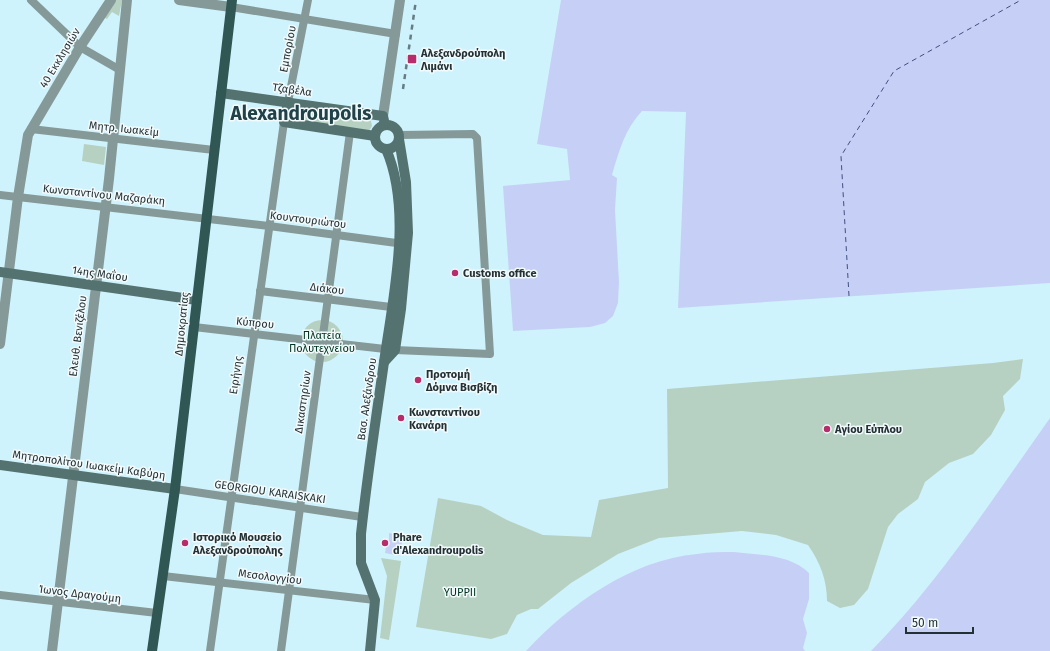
<svg xmlns="http://www.w3.org/2000/svg" width="1050" height="651" font-family="'Fira Sans',sans-serif">
  <style>
    .green { fill: #b6d1c1 }
    .water { fill: #c6d0f6 }
    .lines { fill: none; stroke-linecap: round; stroke-linejoin: round }
    .ferry { stroke: #424e7f; stroke-width: 1; stroke-dasharray: 5 4; stroke-linecap: butt }
    .minor { stroke: #859a98; stroke-width: 8 }
    .tertiary { stroke: #859a98; stroke-width: 10 }
    .secondary { stroke: #547370; stroke-width: 10 }
    .primary { stroke: #305754; stroke-width: 10 }
    .rail { stroke: #667d83; stroke-width: 2.5; stroke-dasharray: 5 5; stroke-linecap: butt }
    .poi-dot { fill: #b62d6c; stroke: #f3fafc; stroke-width: 1.5 }
    .labels { text-anchor: middle; dominant-baseline: central; stroke-width: 3; stroke-linejoin: round; paint-order: stroke }
    .street-label { font-size: 11px; fill: #233135; stroke: #f3fafc }
    .poi-label { font-size: 11px; font-weight: bold; fill: #233135; stroke: #f3fafc; text-anchor: start }
    .park-label { font-size: 11px; fill: #00341f; stroke: #f3fafc }
    .town-label { font-size: 19px; font-weight: bold; fill: #214149; stroke: #f3fafc }
  </style>
  <rect width="100%" height="100%" fill="#cff3fd"/>
  <g class="green">
    <path d="M114 0H122L119 16 112 12 107 19 103 17Z"/>
    <path d="M299 108 367 118 371 121 372 126 369 131 301 120 296 115 297 110Z"/>
    <path d="M84 144 106 147 104 165 82 161Z"/>
    <circle cx="322" cy="341" r="21"/>
    <path d="M1023 359 1020 379 1003 396 1005 410 991 435 973 454 949 463 925 482 918 499 898 514 888 527 868 589 854 605 840 608 827 601C827 580 820 562 808 545L776 535 742 531 659 538 618 554 571 583 538 609H531L517 615 507 634 491 639 416 627 438 498 481 506 507 520 543 535 591 537 599 500 668 488 667 389 993 363Z"/>
    <path d="M381 558 401 561 389 640 380 638 387 576Z"/>
  </g>
  <g class="water">
    <path d="M561 0H1050V283L678 308 686 112 642 111C625 129 619 151 612 175L617 178 615 210 619 282 618 303 613 316 605 323 590 327 513 331 503 186 570 180 567 149 537 144Z"/>
    <path d="M1050 418V651H871C940 581 993 498 1050 418Z"/>
    <path d="M389 533 403 536 400 556 385 553 386 546 389 542Z"/>
    <path d="M734 552C759 555 790 554 809 573V599L803 619 807 633 803 648 805 651H526C570 604 631 560 697 554 709 552 722 552 734 552Z"/>
  </g>
  <g class="lines">
    <path class="ferry" d="M849 296 841 156 894 71 1021 0"/>
    <g class="minor">
      <path d="M31 0 80 47 120 70"/>
      <path d="M231 7 396 34"/>
      <path d="M288 102 308 0"/>
      <path d="M31 129 214 150"/>
      <path d="M0 195 269 226 404 244"/>
      <path d="M260 291 391 307"/>
      <path d="M194 327 385 349"/>
      <path d="M395 350 490 354 477 138 473 134 399 135"/>
      <path d="M175 489 362 517"/>
      <path d="M163 576 375 600"/>
      <path d="M0 595 157 613"/>
      <path d="M210 651 284 122"/>
      <path d="M281 651 350 132"/>
    </g>
    <g class="tertiary">
      <path d="M179 0 231 7"/>
      <path d="M383 116 400 0"/>
      <path d="M0 344 18 197 28 135 80 47 111 0"/>
      <path d="M52 651 109 179 127 0"/>
    </g>
    <g class="secondary">
      <path d="M221 93 383 116 385 125"/>
      <path d="M288 102 284 122 375 136"/>
      <circle cx="387" cy="137" r="12"/>
      <path d="M0 272 197 300"/>
      <path d="M384 362 395 350 401 309 408 233 406 182 399 139"/>
      <path d="M0 465 175 489"/>
      <path d="M370 651 375 600 361 563V534C367 477 376 419 384 362 393 297 413 211 386 149"/>
    </g>
    <path class="primary" d="M152 651 175 489 232 0"/>
    <path class="rail" d="M403 89 416 0"/>
  </g>
  <g class="poi-dot">
    <rect x="407" y="54" width="10" height="10" rx="2"/>
    <circle cx="455" cy="273" r="4"/>
    <circle cx="418" cy="380" r="4"/>
    <circle cx="401" cy="418" r="4"/>
    <circle cx="827" cy="429" r="4"/>
    <circle cx="185" cy="543" r="4"/>
    <circle cx="385" cy="543" r="4"/>
  </g>
  <g class="labels">
    <g class="street-label">
      <text transform="translate(288 49) rotate(-79)">Εμπορίου</text>
      <text transform="translate(60 58) rotate(-59)">40 Εκκλησιών</text>
      <text transform="translate(292 90) rotate(8)">Τζαβέλα</text>
      <text transform="translate(124 129) rotate(6)">Μητρ. Ιωακείμ</text>
      <text transform="translate(104 195) rotate(6)">Κωνσταντίνου Μαζαράκη</text>
      <text transform="translate(308 220) rotate(7)">Κουντουριώτου</text>
      <text transform="translate(100 274) rotate(8)">14ης Μαΐου</text>
      <text transform="translate(327 289) rotate(7)">Διάκου</text>
      <text transform="translate(255 323) rotate(6)">Κύπρου</text>
      <text transform="translate(182 324) rotate(-84)">Δημοκρατίας</text>
      <text transform="translate(78 336) rotate(-83)">Ελευθ. Βενιζέλου</text>
      <text transform="translate(236 375) rotate(-82)">Ειρήνης</text>
      <text transform="translate(367 399) rotate(-82)">Βασ. Αλεξάνδρου</text>
      <text transform="translate(303 402) rotate(-82)">Δικαστηρίων</text>
      <text transform="translate(89 465) rotate(8)">Μητροπολίτου Ιωακείμ Καβύρη</text>
      <text transform="translate(270 492) rotate(8)">GEORGIOU KARAISKAKI</text>
      <text transform="translate(270 577) rotate(7)">Μεσολογγίου</text>
      <text transform="translate(80 594) rotate(7)">Ίωνος Δραγούμη</text>
    </g>
    <g class="poi-label">
      <text x="421" y="53">Αλεξανδρούπολη<tspan x="421" dy="13">Λιμάνι</tspan></text>
      <text x="463" y="273">Customs office</text>
      <text x="426" y="374">Προτομή<tspan x="426" dy="13">Δόμνα Βισβίζη</tspan></text>
      <text x="409" y="412">Κωνσταντίνου<tspan x="409" dy="13">Κανάρη</tspan></text>
      <text x="835" y="429">Αγίου Εύπλου</text>
      <text x="193" y="537">Ιστορικό Μουσείο<tspan x="193" dy="13">Αλεξανδρούπολης</tspan></text>
      <text x="393" y="537">Phare<tspan x="393" dy="13">d'Alexandroupolis</tspan></text>
    </g>
    <g class="park-label">
      <text x="322" y="335">Πλατεία<tspan x="322" dy="13">Πολυτεχνείου</tspan></text>
      <text x="460" y="592">YUPPII</text>
    </g>
    <g class="town-label">
      <text x="301" y="113">Alexandroupolis</text>
    </g>
  </g>
  <path d="M906 627v6h67v-6" fill="none" stroke="#233135" stroke-width="2"/>
  <text x="912" y="627" font-size="12" fill="#233135" stroke="#f3fafc" stroke-width="3" paint-order="stroke">50 m</text>
</svg>
